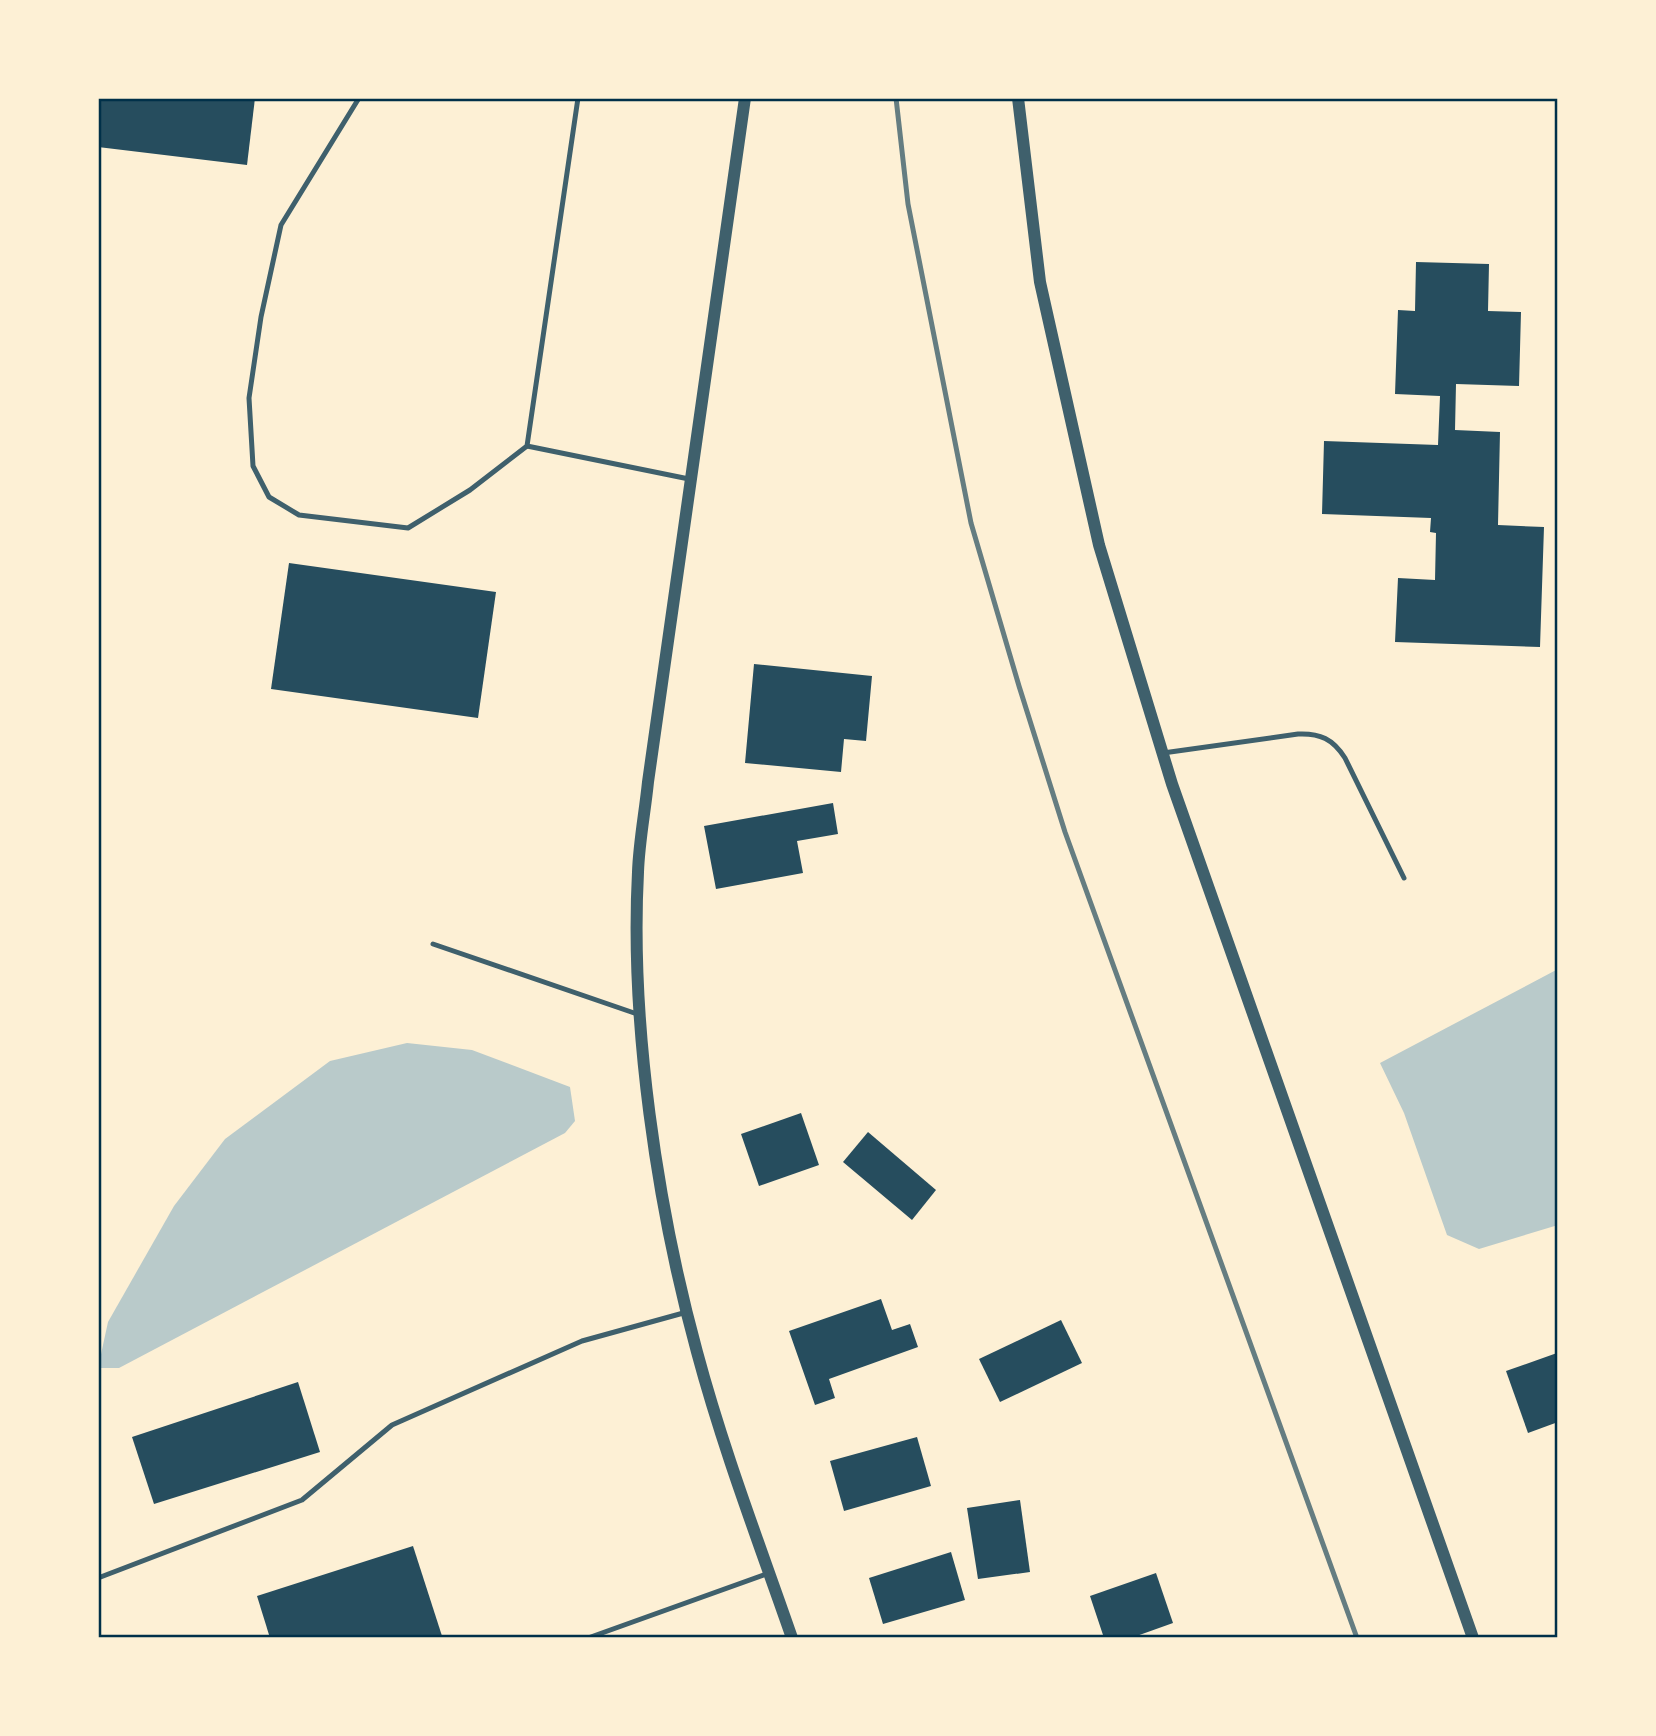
<svg xmlns="http://www.w3.org/2000/svg" width="1656" height="1736" font-family="Literata,serif">
  <style>
    .green { fill: #b9caca }
    .building { fill: #264d5e }
    .lines { fill: none; stroke-linecap: round; stroke-linejoin: round }
    .service { stroke: #3f606c; stroke-width: 5 }
    .minor { stroke: #3f606c; stroke-width: 7 }
    .tertiary { stroke: #3f606c; stroke-width: 12 }
    .rail { stroke: #657d81; stroke-width: 5 }
    .neatline { fill: none; stroke: #003049; stroke-width: 2.5 }
  </style>
  <rect width="100%" height="100%" fill="#fdf0d5"/>
  <g class="green">
    <path d="M1558 969V1225L1479 1249 1447 1235 1404 1113 1380 1063Z"/>
    <path d="M407 1043 472 1050 570 1087 575 1121 565 1133 119 1368H98L108 1322 174 1206 225 1139 330 1061Z"/>
  </g>
  <g class="building">
    <path d="M98 98H255L247 165 98 147Z"/>
    <path d="M1416 262 1489 264 1488 311 1521 312 1519 386 1456 384 1455 430 1500 432 1498 525 1544 527 1540 647 1395 642 1398 578 1435 580 1436 533 1430 532 1431 518 1322 514 1324 441 1438 445 1440 396 1395 394 1398 310 1415 311Z"/>
    <path d="M289 563 496 592 478 718 271 689Z"/>
    <path d="M754 664 872 676 866 741 844 739 841 772 745 763Z"/>
    <path d="M833 803 838 834 797 841 803 873 716 889 704 826Z"/>
    <path d="M801 1113 819 1165 759 1186 741 1134Z"/>
    <path d="M868 1132 936 1190 912 1220 843 1162Z"/>
    <path d="M881 1299 892 1330 910 1324 918 1347 829 1379 835 1398 815 1405 789 1331Z"/>
    <path d="M1061 1320 1082 1363 1000 1402 979 1359Z"/>
    <path d="M1557 1353 1558 1422 1528 1433 1506 1371Z"/>
    <path d="M298 1382 320 1452 154 1504 132 1437Z"/>
    <path d="M917 1437 931 1486 844 1511 830 1461Z"/>
    <path d="M1020 1500 1030 1572 978 1579 967 1508Z"/>
    <path d="M413 1546 442 1636 270 1638 257 1596Z"/>
    <path d="M951 1552 965 1600 883 1624 869 1578Z"/>
    <path d="M1156 1573 1173 1623 1131 1638H1104L1090 1596Z"/>
  </g>
  <g class="lines">
    <g class="service">
      <path d="M359 98 281 225 261 317 249 398 253 466 269 497 299 515 408 528 470 490 527 446 578 98"/>
      <path d="M527 446 689 479"/>
      <path d="M1163 753 1298 734C1320 733 1333 739 1345 758L1404 878"/>
      <path d="M433 944 640 1015"/>
      <path d="M98 1578 302 1500 392 1425 582 1341 687 1312"/>
      <path d="M588 1638 769 1573"/>
    </g>
    <path class="minor" d="M1558 98V99"/>
    <g class="tertiary">
      <path d="M745 98 648 782C645 812 639 842 638 872 630 1023 657 1206 697 1352 723 1449 759 1543 792 1638"/>
      <path d="M1018 98 1040 282 1099 545 1172 784 1473 1638"/>
    </g>
    <path class="rail" d="M896 98 908 204 971 523 1019 686 1065 832 1357 1638"/>
  </g>
  <rect width="1656" height="1736" fill="none" stroke="#fdf0d5" stroke-width="200"/>
  <rect x="100" y="100" width="1456" height="1536" class="neatline"/>
</svg>
